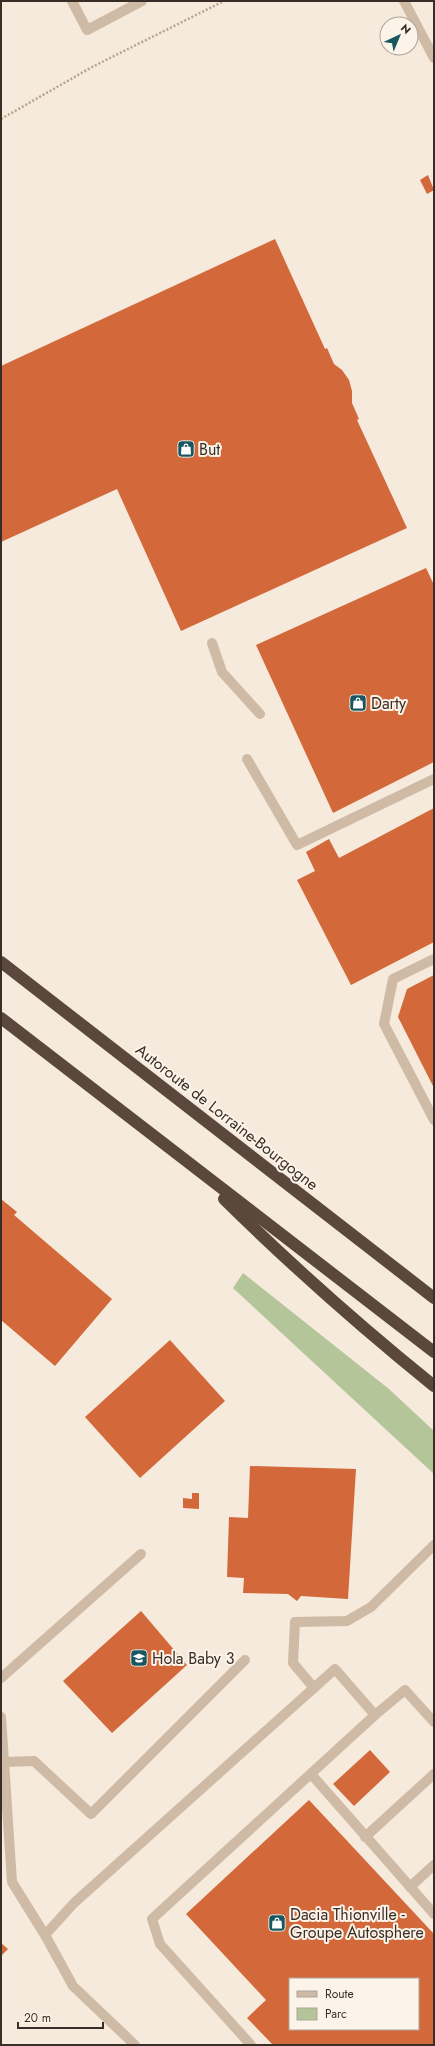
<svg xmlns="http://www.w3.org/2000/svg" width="435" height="2046" font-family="Jost,sans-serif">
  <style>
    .green { fill: #b4c599 }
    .building { fill: #d3683a; fill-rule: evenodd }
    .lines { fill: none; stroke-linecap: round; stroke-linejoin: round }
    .path { stroke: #baa48f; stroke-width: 2.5; stroke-dasharray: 2 2; stroke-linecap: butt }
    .minor { stroke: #cebaa5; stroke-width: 10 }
    .highway { stroke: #5b483d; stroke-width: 12 }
    .labels { text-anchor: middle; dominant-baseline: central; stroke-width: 4; stroke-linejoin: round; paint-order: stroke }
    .poi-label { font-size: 16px; fill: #392e27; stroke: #fcf4e8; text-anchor: start }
    .street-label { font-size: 16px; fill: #392e27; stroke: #fcf4e8 }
  </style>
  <rect width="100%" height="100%" fill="#f5eadb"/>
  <path class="green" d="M243 1273 389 1389 434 1431V1474L233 1288Z"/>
  <g class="building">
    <path d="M428 175 434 190 427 194 420 180Z"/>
    <path d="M275 239 325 349 327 348 334 364 342 370 349 380 352 391V403L359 419 357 420 407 528 181 631 117 489 1 542V366Z"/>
    <path d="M426 568 434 585V762L333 813 256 645Z"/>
    <path d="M434 808V942L351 985 297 880 315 871 306 852 329 839 339 858Z"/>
    <path d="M434 975V1088L398 1017 407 989Z"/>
    <path d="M1 1199 17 1212 14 1215 112 1299 55 1366 1 1320Z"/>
    <path d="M170 1340 225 1401 140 1478 85 1417Z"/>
    <path d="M250 1466 356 1469 348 1599 301 1596 297 1601 288 1594 243 1593 244 1578 227 1577 229 1517 248 1518Z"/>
    <path d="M192 1493H199V1509L183 1508V1498L192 1499Z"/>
    <path d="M141 1611 187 1665 112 1733 63 1681Z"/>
    <path d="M370 1750 390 1772 354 1806 333 1784Z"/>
    <path d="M309 1800 434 1934V2045H273L247 2018 266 2000 186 1914ZM290 1979H418V2029H290Z"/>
    <path d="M1 1943 8 1949 2 1955 1 1953Z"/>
  </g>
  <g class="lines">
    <path class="path" d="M1 119 92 67 224 1"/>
    <g class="minor">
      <path d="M72 1 87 30 142 1"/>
      <path d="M404 1 434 58"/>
      <path d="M212 643 222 672 260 714"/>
      <path d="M247 759 297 845 434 779"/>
      <path d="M434 959 393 979 384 1024 434 1120"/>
      <path d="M1 1678 141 1554"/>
      <path d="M314 1688 293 1663 295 1622 347 1621 371 1607 434 1545"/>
      <path d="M375 1715 405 1690 434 1722"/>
      <path d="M1 1717 12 1882 45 1935 73 1986 135 2045"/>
      <path d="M4 1762 34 1761 91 1814 245 1660"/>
      <path d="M311 1774 434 1914"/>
      <path d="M365 1837 434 1774"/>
      <path d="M410 1887 434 1865"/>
      <path d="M45 1935 74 1903 335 1669 375 1715 152 1919 160 1944 251 2045"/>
    </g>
    <g class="highway">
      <path d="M1 962 434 1298"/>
      <path d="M1 1018 434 1352"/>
      <path d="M224 1199C291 1265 361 1327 434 1386"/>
    </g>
  </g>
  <defs>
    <symbol id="shop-square" viewBox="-11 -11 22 22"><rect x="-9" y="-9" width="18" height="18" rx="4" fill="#185660" stroke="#fcf4e8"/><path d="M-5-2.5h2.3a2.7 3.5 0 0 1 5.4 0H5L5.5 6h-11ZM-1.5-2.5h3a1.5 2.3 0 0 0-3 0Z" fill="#fff"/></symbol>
    <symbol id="school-square" viewBox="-11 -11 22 22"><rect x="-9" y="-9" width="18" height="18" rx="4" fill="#185660" stroke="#fcf4e8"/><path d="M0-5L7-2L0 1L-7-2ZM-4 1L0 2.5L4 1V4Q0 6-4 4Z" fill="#fff"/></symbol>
  </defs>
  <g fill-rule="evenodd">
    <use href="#shop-square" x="176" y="439" width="20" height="20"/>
    <use href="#shop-square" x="348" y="693" width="20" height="20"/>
    <use href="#school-square" x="129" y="1648" width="20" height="20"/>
    <use href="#shop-square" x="267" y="1913" width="20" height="20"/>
  </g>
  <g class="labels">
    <g class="poi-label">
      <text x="199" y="449">But</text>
      <text x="371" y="703">Darty</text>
      <text x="152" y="1658">Hola Baby 3</text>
      <text x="290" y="1914">Dacia Thionville -<tspan x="290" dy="18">Groupe Autosphere</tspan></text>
    </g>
    <g class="street-label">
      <text transform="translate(227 1117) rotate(38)">Autoroute de Lorraine-Bourgogne</text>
    </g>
  </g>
  <rect width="435" height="2046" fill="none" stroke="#392e27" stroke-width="4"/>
  <rect x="289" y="1978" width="130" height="52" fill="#fcf4e8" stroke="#aea59b"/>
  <rect x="297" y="1991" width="20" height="6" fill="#cebaa5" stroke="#aea59b"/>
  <text x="325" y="1998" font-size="12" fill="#392e27">Route</text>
  <rect x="297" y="2008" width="20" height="12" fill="#b4c599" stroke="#aea59b"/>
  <text x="325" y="2018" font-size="12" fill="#392e27">Parc</text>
  <g transform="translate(399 36) rotate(44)"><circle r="19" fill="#fcf4e8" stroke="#aea59b"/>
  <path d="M0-3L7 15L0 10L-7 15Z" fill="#185660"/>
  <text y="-6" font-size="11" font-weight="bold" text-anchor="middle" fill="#392e27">N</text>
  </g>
  <path d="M18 2022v6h85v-6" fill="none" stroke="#392e27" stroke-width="2"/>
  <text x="24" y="2022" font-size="12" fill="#392e27" stroke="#fcf4e8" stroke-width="3" paint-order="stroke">20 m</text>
</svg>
